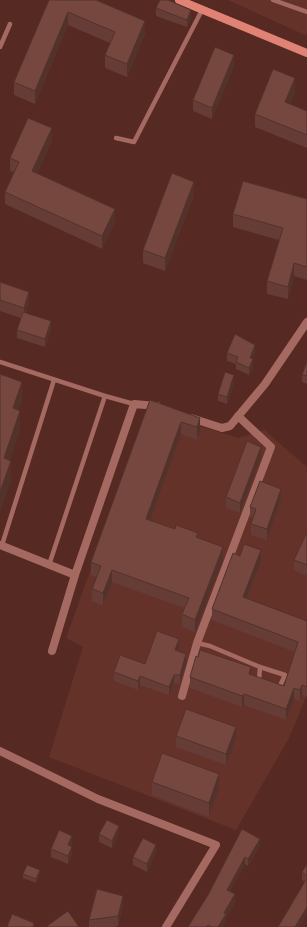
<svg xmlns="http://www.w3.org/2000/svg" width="307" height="927" font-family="Helvetica,sans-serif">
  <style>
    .built { fill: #65322a }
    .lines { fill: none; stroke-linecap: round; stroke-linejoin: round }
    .lane { stroke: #a46960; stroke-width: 4.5 }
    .street { stroke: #a46960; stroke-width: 8 }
    .secondary { stroke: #e08375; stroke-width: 8 }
    .wall { fill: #653d36 }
    .shaded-wall { fill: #53322c }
    .building { fill: #76473f; stroke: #53322c }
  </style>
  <rect width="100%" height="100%" fill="#562923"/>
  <g class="built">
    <path d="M228 0H307V36Z"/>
    <path d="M148 411 239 438 264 430 307 467V695L289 738 236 830 49 757 83 647 66 638Z"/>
  </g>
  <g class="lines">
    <g class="lane">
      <path d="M273 0 307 12"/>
      <path d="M0 47 10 24"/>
      <path d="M116 138 134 142 202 10"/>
      <path d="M0 362 105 396 134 404"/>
      <path d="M2 545 54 380"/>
      <path d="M49 565 105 396"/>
      <path d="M197 643 210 646 260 667 259 681"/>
      <path d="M260 667 285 675 279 688 277 687"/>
    </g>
    <g class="street">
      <path d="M191 418 222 428 230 426 265 384 307 322"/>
      <path d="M0 545 75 575 134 404 157 406"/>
      <path d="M52 651 75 575"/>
      <path d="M182 696 197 643 271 447 238 416"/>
      <path d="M0 751 98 799 216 845 166 927"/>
    </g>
    <path class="secondary" d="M179 0 307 53"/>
  </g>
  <g class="wall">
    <path d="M49 0 145 33 127 77 105 68V55L110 43 68 25 35 104 14 95V82Z"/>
    <path d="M156 8 191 18 187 27 156 16Z"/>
    <path d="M234 66 212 119 193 111V100Z"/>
    <path d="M295 92 290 104 307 111V148L255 127V114Z"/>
    <path d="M52 141 37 173 115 222 102 249 5 204V192L14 172 10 171V158Z"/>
    <path d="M194 195 165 271 143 263V250Z"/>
    <path d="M307 199V280L294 276 288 299 267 294V281L279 240 233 227V214Z"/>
    <path d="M0 282 29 303 26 313 51 329 45 347 17 338V330L21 318 0 311Z"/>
    <path d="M227 353H255L252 359 253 367 249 375 236 369V364L227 361Z"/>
    <path d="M307 361V384L302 382V375Z"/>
    <path d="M234 382 227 404 218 401V394Z"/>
    <path d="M150 400 200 418V431L197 440 181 434 150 520 198 538 223 560 195 632 182 627V614L184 608 112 582 103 606 92 601V589L97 577 91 575V562Z"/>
    <path d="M261 457 240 513 226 508V497Z"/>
    <path d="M281 499 267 540 251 535V524L253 518 250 517V507Z"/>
    <path d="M307 532V576L294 570V560Z"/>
    <path d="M240 556 261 561 247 599 307 621V697L302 695 300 701 294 699 286 720 244 705 242 707 190 688V677L251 675 284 686 295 652 212 620V609Z"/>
    <path d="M179 648 177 651 186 663 180 684 174 683 169 695 140 685 138 690 114 681V672L145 664Z"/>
    <path d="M176 736 236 738 226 765 176 747Z"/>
    <path d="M152 782 219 788 209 817 152 795Z"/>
    <path d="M242 829 260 846 248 866 245 864 230 891 235 902 226 918V922L223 927H188L208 895Z"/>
    <path d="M99 834H119L112 848 99 842Z"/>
    <path d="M72 843 71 846 72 854 68 864 51 857V849Z"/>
    <path d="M156 853 147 872 133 865V857Z"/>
    <path d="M307 864V914L299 927H278L305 882 302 880V872Z"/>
    <path d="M23 874H40L36 883 23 878Z"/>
    <path d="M123 906 118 926 114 927H89V920Z"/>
  </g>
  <g class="shaded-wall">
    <path d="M191 10V18L187 27V20Z"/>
    <path d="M68 12V25L35 104V91Z"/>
    <path d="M145 21V33L127 77V64Z"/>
    <path d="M234 55V66L212 119V108Z"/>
    <path d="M295 78V92L285 116V102Z"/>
    <path d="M52 128V141L32 184V171Z"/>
    <path d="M194 182V195L165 271V258Z"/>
    <path d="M115 209V222L102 249V236Z"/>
    <path d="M294 263V276L288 299V287Z"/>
    <path d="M29 292V303L24 319V308Z"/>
    <path d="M51 321V329L45 347V339Z"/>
    <path d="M255 345V353L250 365V358Z"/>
    <path d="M253 359V367L249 375V368Z"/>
    <path d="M234 375V382L227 404V397Z"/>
    <path d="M22 382V402L13 428V408Z"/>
    <path d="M20 411V431L4 479V458Z"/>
    <path d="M200 418V431L197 440V427Z"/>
    <path d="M181 422V434L146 532V519Z"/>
    <path d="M261 447V457L240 513V503Z"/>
    <path d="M11 461V481L0 513V492Z"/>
    <path d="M281 489V499L267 540V529Z"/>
    <path d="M223 547V560L195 632V620Z"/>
    <path d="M261 550V561L243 608V597Z"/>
    <path d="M112 570V582L103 606V593Z"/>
    <path d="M179 639V648L175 659V650Z"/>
    <path d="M186 654V663L180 684V675Z"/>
    <path d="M251 667V677L249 674Z"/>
    <path d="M174 675V683L169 695V687Z"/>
    <path d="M140 676V685L138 690V681Z"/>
    <path d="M302 685V695L300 701V690Z"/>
    <path d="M294 688V699L286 720V709Z"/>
    <path d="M244 694V705L242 707V696Z"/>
    <path d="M236 727V738L226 765V754Z"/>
    <path d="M219 774V788L209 817V803Z"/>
    <path d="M119 826V834L112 848V841Z"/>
    <path d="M72 836V843L68 853V845Z"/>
    <path d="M260 839V846L248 866V859Z"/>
    <path d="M156 845V853L147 872V864Z"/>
    <path d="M72 847V854L68 864V856Z"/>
    <path d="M245 857V864L227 897V890Z"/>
    <path d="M40 870V874L36 883V879Z"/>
    <path d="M235 894V902L226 918V922L223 927H218L224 913Z"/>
    <path d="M123 896V906L118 926V916Z"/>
    <path d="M307 907V914L299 927H295Z"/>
  </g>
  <g class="building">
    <path d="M49 0H96L145 21 127 64 105 55 115 32 68 12 35 91 14 82Z"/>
    <path d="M160 0H168L191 10 187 20 156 8Z"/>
    <path d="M215 47 234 55 212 108 193 100Z"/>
    <path d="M273 69 295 78 285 102 307 111V135L255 114Z"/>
    <path d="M28 118 52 128 32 171 115 209 102 236 5 192 19 162 10 158Z"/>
    <path d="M172 173 194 182 165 258 143 250Z"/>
    <path d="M243 181 307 199V267L294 263 288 287 267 281 283 228 233 214Z"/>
    <path d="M0 282 29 292 24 308 0 300Z"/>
    <path d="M23 312 51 321 45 339 17 330Z"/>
    <path d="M235 334 255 345 250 358 253 359 249 368 236 362 238 357 227 353Z"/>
    <path d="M307 361V376L302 375Z"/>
    <path d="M225 372 234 375 227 397 218 394Z"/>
    <path d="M0 374 22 382 13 408 20 411 4 458 11 461 0 492Z"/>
    <path d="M150 400 200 418 197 427 181 422 146 519 175 529 176 525 198 533 196 537 223 547 195 620 182 614 189 598 112 570 103 593 92 589 101 566 91 562Z"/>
    <path d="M247 441 261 447 240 503 226 497Z"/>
    <path d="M260 481 281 489 267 529 251 524 256 509 250 507Z"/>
    <path d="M307 532V565L294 560Z"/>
    <path d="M244 544 261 550 243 597 307 621V687L302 685 300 690 294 688 286 709 244 694 242 696 190 677 196 656 198 657 200 650 251 667 249 674 284 686 298 642 212 609 233 553 240 556Z"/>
    <path d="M157 631 179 639 175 650 186 654 180 675H174L169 687 140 676 138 681 114 672 120 655 145 664Z"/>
    <path d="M186 709 236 727 226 754 176 736Z"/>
    <path d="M162 753 219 774 209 803 152 782Z"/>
    <path d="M107 820 119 826 112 841 99 834Z"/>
    <path d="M242 829 260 839 248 859 245 857 227 890 235 894 224 913 226 914 218 927H212L208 925 207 927H188L208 895Z"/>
    <path d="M59 830 72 836 68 845 72 847 68 856 51 849Z"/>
    <path d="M143 838 156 845 147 864 133 857Z"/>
    <path d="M307 864V876L302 872Z"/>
    <path d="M27 865 40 870 36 879 23 874Z"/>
    <path d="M307 878V907L295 927H278Z"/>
    <path d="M97 889 123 896 118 916 89 920Z"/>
    <path d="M68 911 79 927H48L47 926Z"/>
    <path d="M12 914 34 923 33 927H7Z"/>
  </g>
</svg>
